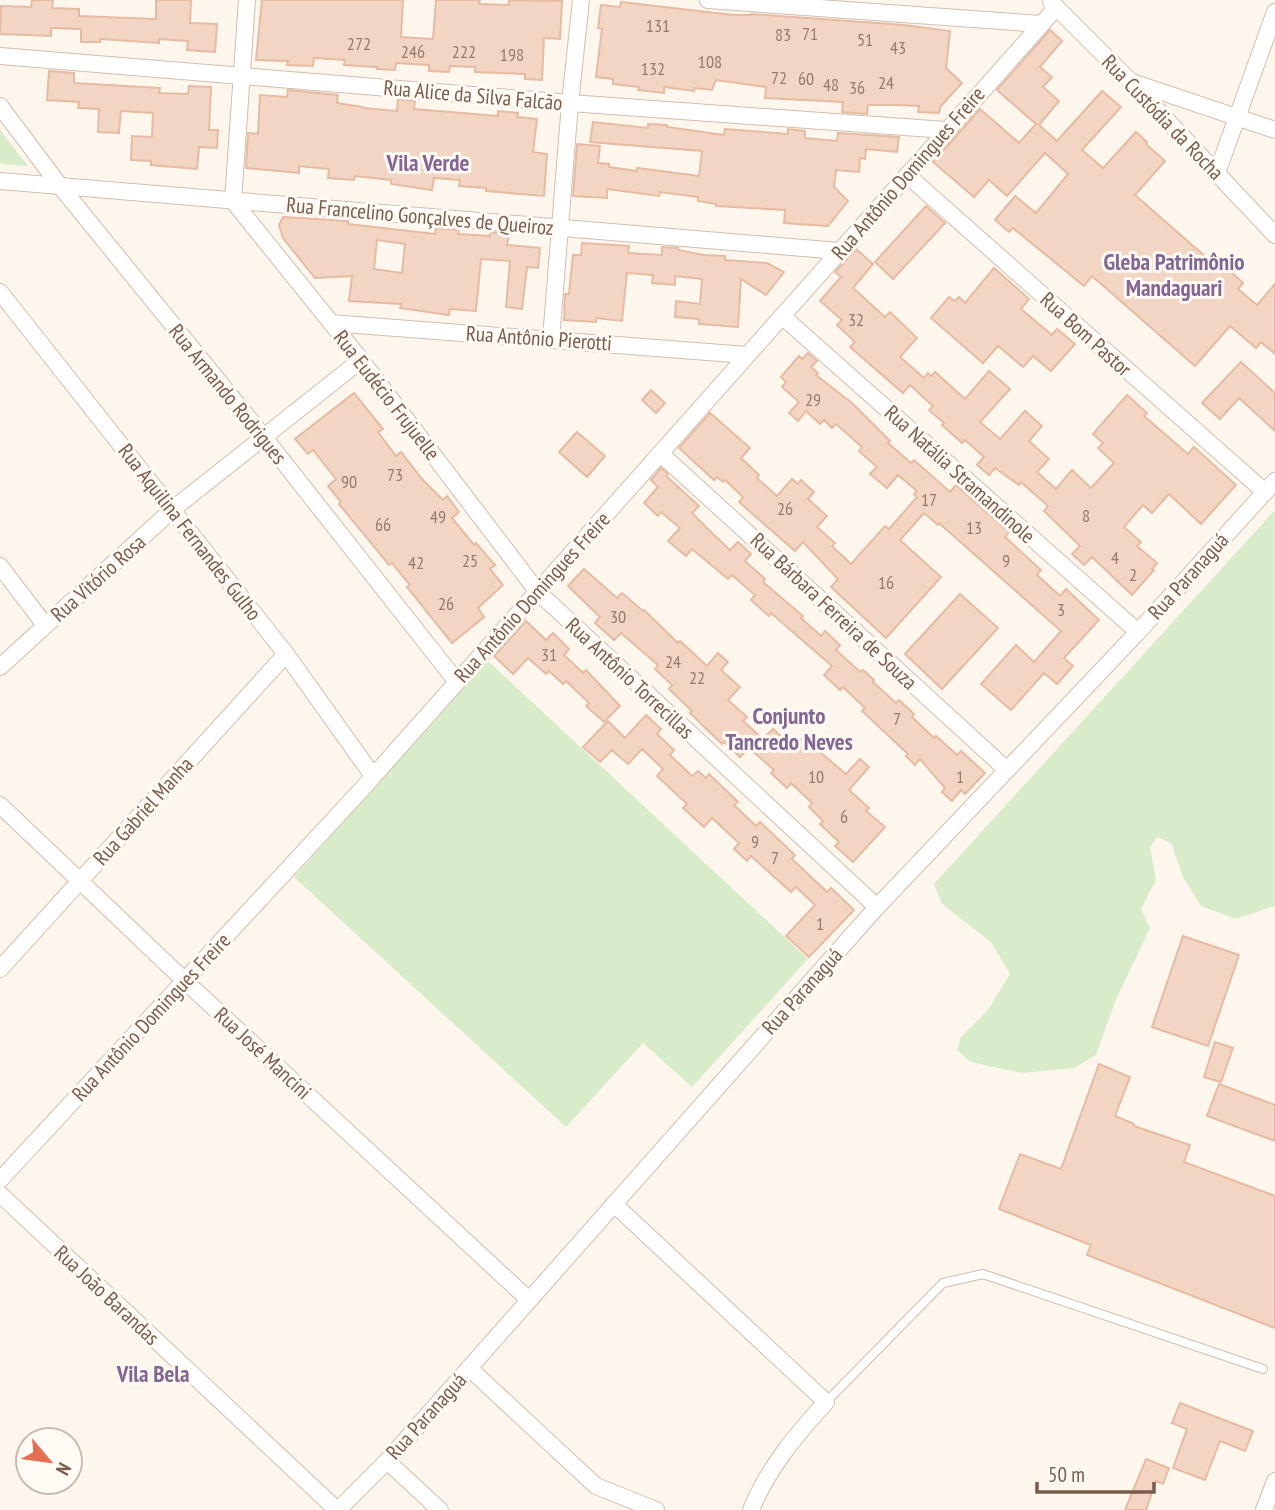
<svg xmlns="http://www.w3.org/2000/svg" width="1275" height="1510" font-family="'PT Sans Narrow',sans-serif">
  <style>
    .green { fill: #d8ecc9 }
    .building { fill: #f3d5c3; stroke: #e6bba3; stroke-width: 2; fill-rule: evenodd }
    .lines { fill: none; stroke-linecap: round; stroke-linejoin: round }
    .service-casing { stroke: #d1beb0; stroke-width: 10 }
    .minor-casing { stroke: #d1beb0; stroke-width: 18 }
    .service { stroke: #fff; stroke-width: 8 }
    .minor { stroke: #fff; stroke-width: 16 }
    .labels { text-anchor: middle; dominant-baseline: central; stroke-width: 6; stroke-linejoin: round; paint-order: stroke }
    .number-label { font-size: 18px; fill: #987a6a }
    .street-label { font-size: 21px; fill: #7a5c4d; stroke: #fffaf3 }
    .neighbourhood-label { font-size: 23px; font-weight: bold; fill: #846695; stroke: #fffaf3 }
  </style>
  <rect width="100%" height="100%" fill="#fdf6ec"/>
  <g class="green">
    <path d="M0 130 28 166 0 164Z"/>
    <path d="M1275 510V906L1235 919 1201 906 1183 877 1171 843 1157 837 1150 847 1156 880 1141 909 1150 928 1115 1002 1096 1055 1074 1068 1022 1073 971 1062 957 1050 961 1037 988 1010 1010 974 991 942 942 904 934 884Z"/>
    <path d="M488 661 808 959 692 1087 643 1043 566 1127 294 877Z"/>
  </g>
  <g class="building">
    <path d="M32 0H53L52 8 79 9V16L156 19V0H191L190 23 217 24 215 52 187 50 188 41 159 39V43L100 39V42H81V29L51 28V36L0 34 1 6 31 7Z"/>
    <path d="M262 0H403L401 37 433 39 436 0H480L479 4 509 5V0L562 1 560 39 544 38 542 80 525 79V74L475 72V67L450 66 449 72 429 71V65L396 63 395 70 377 69V67L344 65 345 60 314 58 313 66 287 65 288 61 256 60Z"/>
    <path d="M621 2 733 15H750L751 14 904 25 950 31 946 68 962 83 940 107 939 113 918 112 919 106 899 105H868L867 114 842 112 843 102 765 98 766 87 716 80 712 90 695 88 694 91 664 87V93L638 90 639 87 613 84V79L596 77 602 29 598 28 601 5 620 7Z"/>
    <path d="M1050 30 1062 41 1040 67 1052 77 1043 87 1059 101 1039 125 1057 141 1102 91 1121 107 1082 150 1103 168 1136 132 1147 142 1146 144 1165 161 1135 195 1224 273 1228 269 1243 283 1238 289 1257 305 1275 284V354L1261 342 1256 348 1230 326 1195 366 1092 276 1084 286 1013 228 1009 232 995 220 1015 196 1036 213 1068 174 1045 153 1007 196 989 180 974 197 933 162 980 109 1019 143 1036 124 997 90Z"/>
    <path d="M49 71 74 73V83L160 88 159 93 188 94 189 86 211 87 209 130H218L217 148 199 147 197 169 151 165V161L131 160 132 136 152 137 153 113 121 111 119 133 98 132 99 109 78 108 79 102 47 100Z"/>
    <path d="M288 90 338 95 337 103 363 107V108L397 111 398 99 415 101 414 109 498 116V111L518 113 517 117 537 119 533 152 547 154 544 196 486 191V188L459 186 460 180 434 178 432 190 391 184V180L355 176 354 180 328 178 329 169 299 166V173L246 168 248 133 258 134 260 95 287 97Z"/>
    <path d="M593 122 648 128V124L667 125V127L724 135 725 129 788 134V129L805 131V138L837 141 838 133 899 137 897 152 866 149 865 159 860 158 859 172 836 170 834 187 848 201 828 226 784 223 785 210 716 206V204L698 201V197L660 192 659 196 607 189V198L573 196 577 144 600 146 598 163 609 164V167L637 171V168L699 176 702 151 590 142Z"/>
    <path d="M926 206 945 223 893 279 875 262Z"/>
    <path d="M283 217 348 221V224L435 234 436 228 459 230 458 234 490 236V232L509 234 507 245 540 248 538 268 527 267 522 309 506 307 510 261 481 259 476 311 450 309 449 315 400 308 401 304 349 301 352 276 315 278 283 238 279 225ZM377 240 405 244 402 273 374 269Z"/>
    <path d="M582 243 629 246 628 253 662 255V247L678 248V250L703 255 725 256V260L767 263 784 272 766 295 741 279 738 327 699 324V319L675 317 676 301 700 304 702 279 675 276V285L652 283 653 275 627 273 622 321 596 318V322L564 320 565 294H569L573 255H581Z"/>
    <path d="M856 249 873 264 853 288 885 317 890 312 917 338 900 357 924 378 928 373 931 376 935 372 965 399 989 371 1010 389 980 422 1000 439 1025 411 1042 426 1029 441 1049 459 1037 472 1056 489 1072 470 1091 488 1114 463 1098 448 1103 443 1093 434 1127 395 1147 413 1144 416 1188 454 1194 447 1236 485 1201 524 1169 494 1152 513 1143 505 1124 527 1141 542 1137 546 1157 563 1152 569 1154 570 1132 595 1092 557 1084 565 1072 554 1080 546 1044 511 1048 506 1021 482 1019 485 995 468 989 475 977 465 984 457 965 440 962 443 942 425 944 423 929 410 933 406 910 385 903 393 850 347 855 342 837 325 842 320 820 301 841 277 835 272Z"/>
    <path d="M994 268 1029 299 1021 309 1052 335 1057 329 1075 344 1051 371 1033 356 1023 367 998 346 983 363 931 318 949 297 955 301 959 297 965 303Z"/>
    <path d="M808 353 817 361 811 367 818 373 816 375 853 404 890 441 888 443 911 463 914 460 950 492 956 485 1009 532 1005 537 1041 570 1037 575 1060 596 1066 589 1099 620 1064 658 1073 666 1057 684 1044 673 1011 710 981 684 1016 645 1034 662 1061 631 939 523 938 525 924 513 900 540 941 577 886 638 831 587 838 579 803 542 795 551 739 502 743 497 725 480 723 482 717 477 714 480 679 448 710 413 750 448 741 458 759 475 757 478 777 496 792 479 798 484 801 480 814 492 808 499 827 516 817 527 835 543 832 546 851 564 885 526 889 529 917 497 914 494 917 491 898 475 887 488 870 474 877 467 859 451 862 447 836 424 832 428 824 420 820 424 806 411 798 421 789 413 799 402 782 387 786 382 781 377 799 356 802 359Z"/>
    <path d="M1241 362 1275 393V431L1239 398 1220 419 1202 403Z"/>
    <path d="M651 390 665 403 656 413 642 400Z"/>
    <path d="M354 393 383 429 378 432 396 456 401 452 422 479 443 500 447 496 459 512 452 518 474 545 476 543 495 565 490 569 503 585 478 608 484 617 452 643 407 587 410 585 392 563 389 565 339 504 341 502 328 486 336 479 313 450 308 454 295 439Z"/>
    <path d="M577 432 605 456 587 477 559 452Z"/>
    <path d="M661 468 668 474 666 476 699 506 692 513 712 533 730 550 738 542 751 554 745 561 765 579 763 582 803 616 801 618 821 636 825 631 840 645 836 650 860 672 863 670 874 680 873 682 896 703 899 700 914 714 912 717 934 738 936 736 957 755 961 751 985 773 965 794 961 790 952 801 942 792 945 788 920 759 915 765 906 756 908 754 862 711 865 708 843 687 840 690 824 675 832 666 771 613 769 616 751 600 755 595 732 575 728 579 692 549 686 556 668 541 680 528 661 512 658 516 644 503 658 487 651 480Z"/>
    <path d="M584 569 617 598 622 593 643 611 644 610 678 643 680 641 707 666 718 653 728 662 721 670 740 687 728 700 747 717 743 721 763 739 773 729 794 748 803 738 846 774 860 759 869 767 849 790 869 808 866 811 885 827 853 862 835 846 839 842 820 824 823 821 809 807 812 803 791 783 787 788 771 773 774 770 749 748 740 757 724 742 722 744 690 713 692 711 669 689 672 685 655 669 658 665 621 633 614 640 595 623 600 617 568 586Z"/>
    <path d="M960 594 998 628 942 689 905 654Z"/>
    <path d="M526 621 546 640 553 633 569 649 564 655 583 673 586 670 620 706 604 722 586 706 589 703 566 681 563 684 549 671 546 674 528 658 513 674 494 656Z"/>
    <path d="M646 715 661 729 657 734 674 750 670 755 692 776 698 771 706 778 709 774 738 802 734 805 756 826 760 822 795 855 792 859 827 892 831 888 854 910 809 957 786 936 815 905 796 887 791 892 751 856 747 861 734 849 739 843 712 818 704 827 683 808 687 804 657 776 663 769 642 749 628 764 612 750 600 762 583 747 608 721 625 738Z"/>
    <path d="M1183 936 1239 955 1208 1046 1152 1027Z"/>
    <path d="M1215 1042 1233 1048 1221 1082 1204 1077Z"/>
    <path d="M1099 1064 1130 1077 1115 1116 1134 1124V1126L1190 1145 1184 1162 1275 1196V1328L1087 1255 1091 1245 999 1209 1020 1154 1061 1169Z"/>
    <path d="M1219 1084 1275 1105V1141L1207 1116Z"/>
    <path d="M1180 1403 1253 1431 1245 1451 1220 1441 1205 1480 1173 1468 1187 1429 1172 1423Z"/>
    <path d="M1146 1459 1169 1468 1163 1484 1156 1481 1146 1510H1125Z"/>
  </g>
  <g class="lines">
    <defs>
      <path id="service" d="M826 1402 943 1283 983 1274 1263 1369"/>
      <g id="minor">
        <path d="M247 0 233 201 361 360 537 591 877 907"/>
        <path d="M708 0 1041 24"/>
        <path d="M1051 2 1130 81 1275 235"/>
        <path d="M0 56 570 103 946 130"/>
        <path d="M1132 82 1275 130"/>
        <path d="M0 106 60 186 263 436 457 682"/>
        <path d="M1217 173 1275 12"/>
        <path d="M907 175 1265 492"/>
        <path d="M0 181 839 251"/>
        <path d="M0 292 286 654 373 776"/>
        <path d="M782 316 1138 632"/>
        <path d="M331 323 747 355"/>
        <path d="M551 339 570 103 581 0"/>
        <path d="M660 453 1007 770"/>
        <path d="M0 566 45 625"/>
        <path d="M0 667 173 509 361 360"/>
        <path d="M0 805 185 981 528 1299"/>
        <path d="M0 969 286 654"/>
        <path d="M0 1180 362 789 1056 8"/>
        <path d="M0 1194 337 1510"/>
        <path d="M614 1204 826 1402C796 1435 768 1468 751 1510"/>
        <path d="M469 1368 596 1486 656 1510"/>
        <path d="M387 1461 440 1510"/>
        <path d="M338 1510 387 1461 877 907 1138 632 1275 481"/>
        <path d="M1264 1510 1275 1481"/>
      </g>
    </defs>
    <use href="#service" class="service-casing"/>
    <use href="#minor" class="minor-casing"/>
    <use href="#service" class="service"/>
    <use href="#minor" class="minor"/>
  </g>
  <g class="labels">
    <g class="number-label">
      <text x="658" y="25">131</text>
      <text x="810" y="33">71</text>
      <text x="783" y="34">83</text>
      <text x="865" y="39">51</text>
      <text x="359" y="43">272</text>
      <text x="898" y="47">43</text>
      <text x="413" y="51">246</text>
      <text x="464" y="51">222</text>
      <text x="512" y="54">198</text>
      <text x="710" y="61">108</text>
      <text x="653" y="68">132</text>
      <text x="779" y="77">72</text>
      <text x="806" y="78">60</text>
      <text x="886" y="82">24</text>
      <text x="831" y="84">48</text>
      <text x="857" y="87">36</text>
      <text x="856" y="319">32</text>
      <text x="813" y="399">29</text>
      <text x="395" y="474">73</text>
      <text x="349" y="481">90</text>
      <text x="929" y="499">17</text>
      <text x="785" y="508">26</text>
      <text x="1086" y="515">8</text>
      <text x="438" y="516">49</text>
      <text x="383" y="524">66</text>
      <text x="974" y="527">13</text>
      <text x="1115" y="557">4</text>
      <text x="470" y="560">25</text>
      <text x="1006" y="560">9</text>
      <text x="416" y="562">42</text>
      <text x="1133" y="574">2</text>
      <text x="886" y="582">16</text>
      <text x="446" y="603">26</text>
      <text x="1061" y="609">3</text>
      <text x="618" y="616">30</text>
      <text x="549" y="654">31</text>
      <text x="673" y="661">24</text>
      <text x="697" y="677">22</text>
      <text x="897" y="718">7</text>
      <text x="816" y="776">10</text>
      <text x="960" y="776">1</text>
      <text x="844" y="816">6</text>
      <text x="755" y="841">9</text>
      <text x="775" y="857">7</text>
      <text x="820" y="923">1</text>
    </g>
    <g class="street-label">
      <text transform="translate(473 95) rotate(5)">Rua Alice da Silva Falcão</text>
      <text transform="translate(1163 117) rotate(46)">Rua Custódia da Rocha</text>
      <text transform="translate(908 173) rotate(-49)">Rua Antônio Domingues Freire</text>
      <text transform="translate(420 216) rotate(5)">Rua Francelino Gonçalves de Queiroz</text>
      <text transform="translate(1086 334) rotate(42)">Rua Bom Pastor</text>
      <text transform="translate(539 338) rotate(4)">Rua Antônio Pierotti</text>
      <text transform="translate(228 394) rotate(51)">Rua Armando Rodrigues</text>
      <text transform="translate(387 395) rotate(52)">Rua Eudécio Frujuelle</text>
      <text transform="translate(960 474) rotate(42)">Rua Natália Stramandinole</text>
      <text transform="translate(190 532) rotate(52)">Rua Aquilina Fernandes Gulho</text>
      <text transform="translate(1188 576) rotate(-48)">Rua Paranaguá</text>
      <text transform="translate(98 578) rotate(-42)">Rua Vitório Rosa</text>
      <text transform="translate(532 597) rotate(-48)">Rua Antônio Domingues Freire</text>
      <text transform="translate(834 611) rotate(43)">Rua Bárbara Ferreira de Souza</text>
      <text transform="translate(630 678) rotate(43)">Rua Antônio Torrecillas</text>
      <text transform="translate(143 811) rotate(-48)">Rua Gabriel Manha</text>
      <text transform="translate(802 991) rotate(-48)">Rua Paranaguá</text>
      <text transform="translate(151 1017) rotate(-47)">Rua Antônio Domingues Freire</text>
      <text transform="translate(263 1053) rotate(43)">Rua José Mancini</text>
      <text transform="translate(107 1295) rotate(43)">Rua João Barandas</text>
      <text transform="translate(426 1416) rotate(-48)">Rua Paranaguá</text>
    </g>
    <g class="neighbourhood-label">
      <text x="428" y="162">Vila Verde</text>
      <text x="1174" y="261">Gleba Patrimônio<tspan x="1174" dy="26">Mandaguari</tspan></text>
      <text x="789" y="715">Conjunto<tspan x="789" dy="26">Tancredo Neves</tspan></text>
      <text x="153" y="1373">Vila Bela</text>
    </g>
  </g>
  <g transform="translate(49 1461) rotate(119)"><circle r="33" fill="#fffaf3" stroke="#cabbb1" stroke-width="2"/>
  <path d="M0-5L12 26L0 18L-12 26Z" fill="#e76f51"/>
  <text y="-10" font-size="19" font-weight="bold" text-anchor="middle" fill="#7a5c4d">N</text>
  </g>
  <path d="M1037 1482v10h117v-10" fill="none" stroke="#7a5c4d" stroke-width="3.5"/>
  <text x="1048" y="1482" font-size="21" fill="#7a5c4d" stroke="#fffaf3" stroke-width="5" paint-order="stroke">50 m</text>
</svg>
